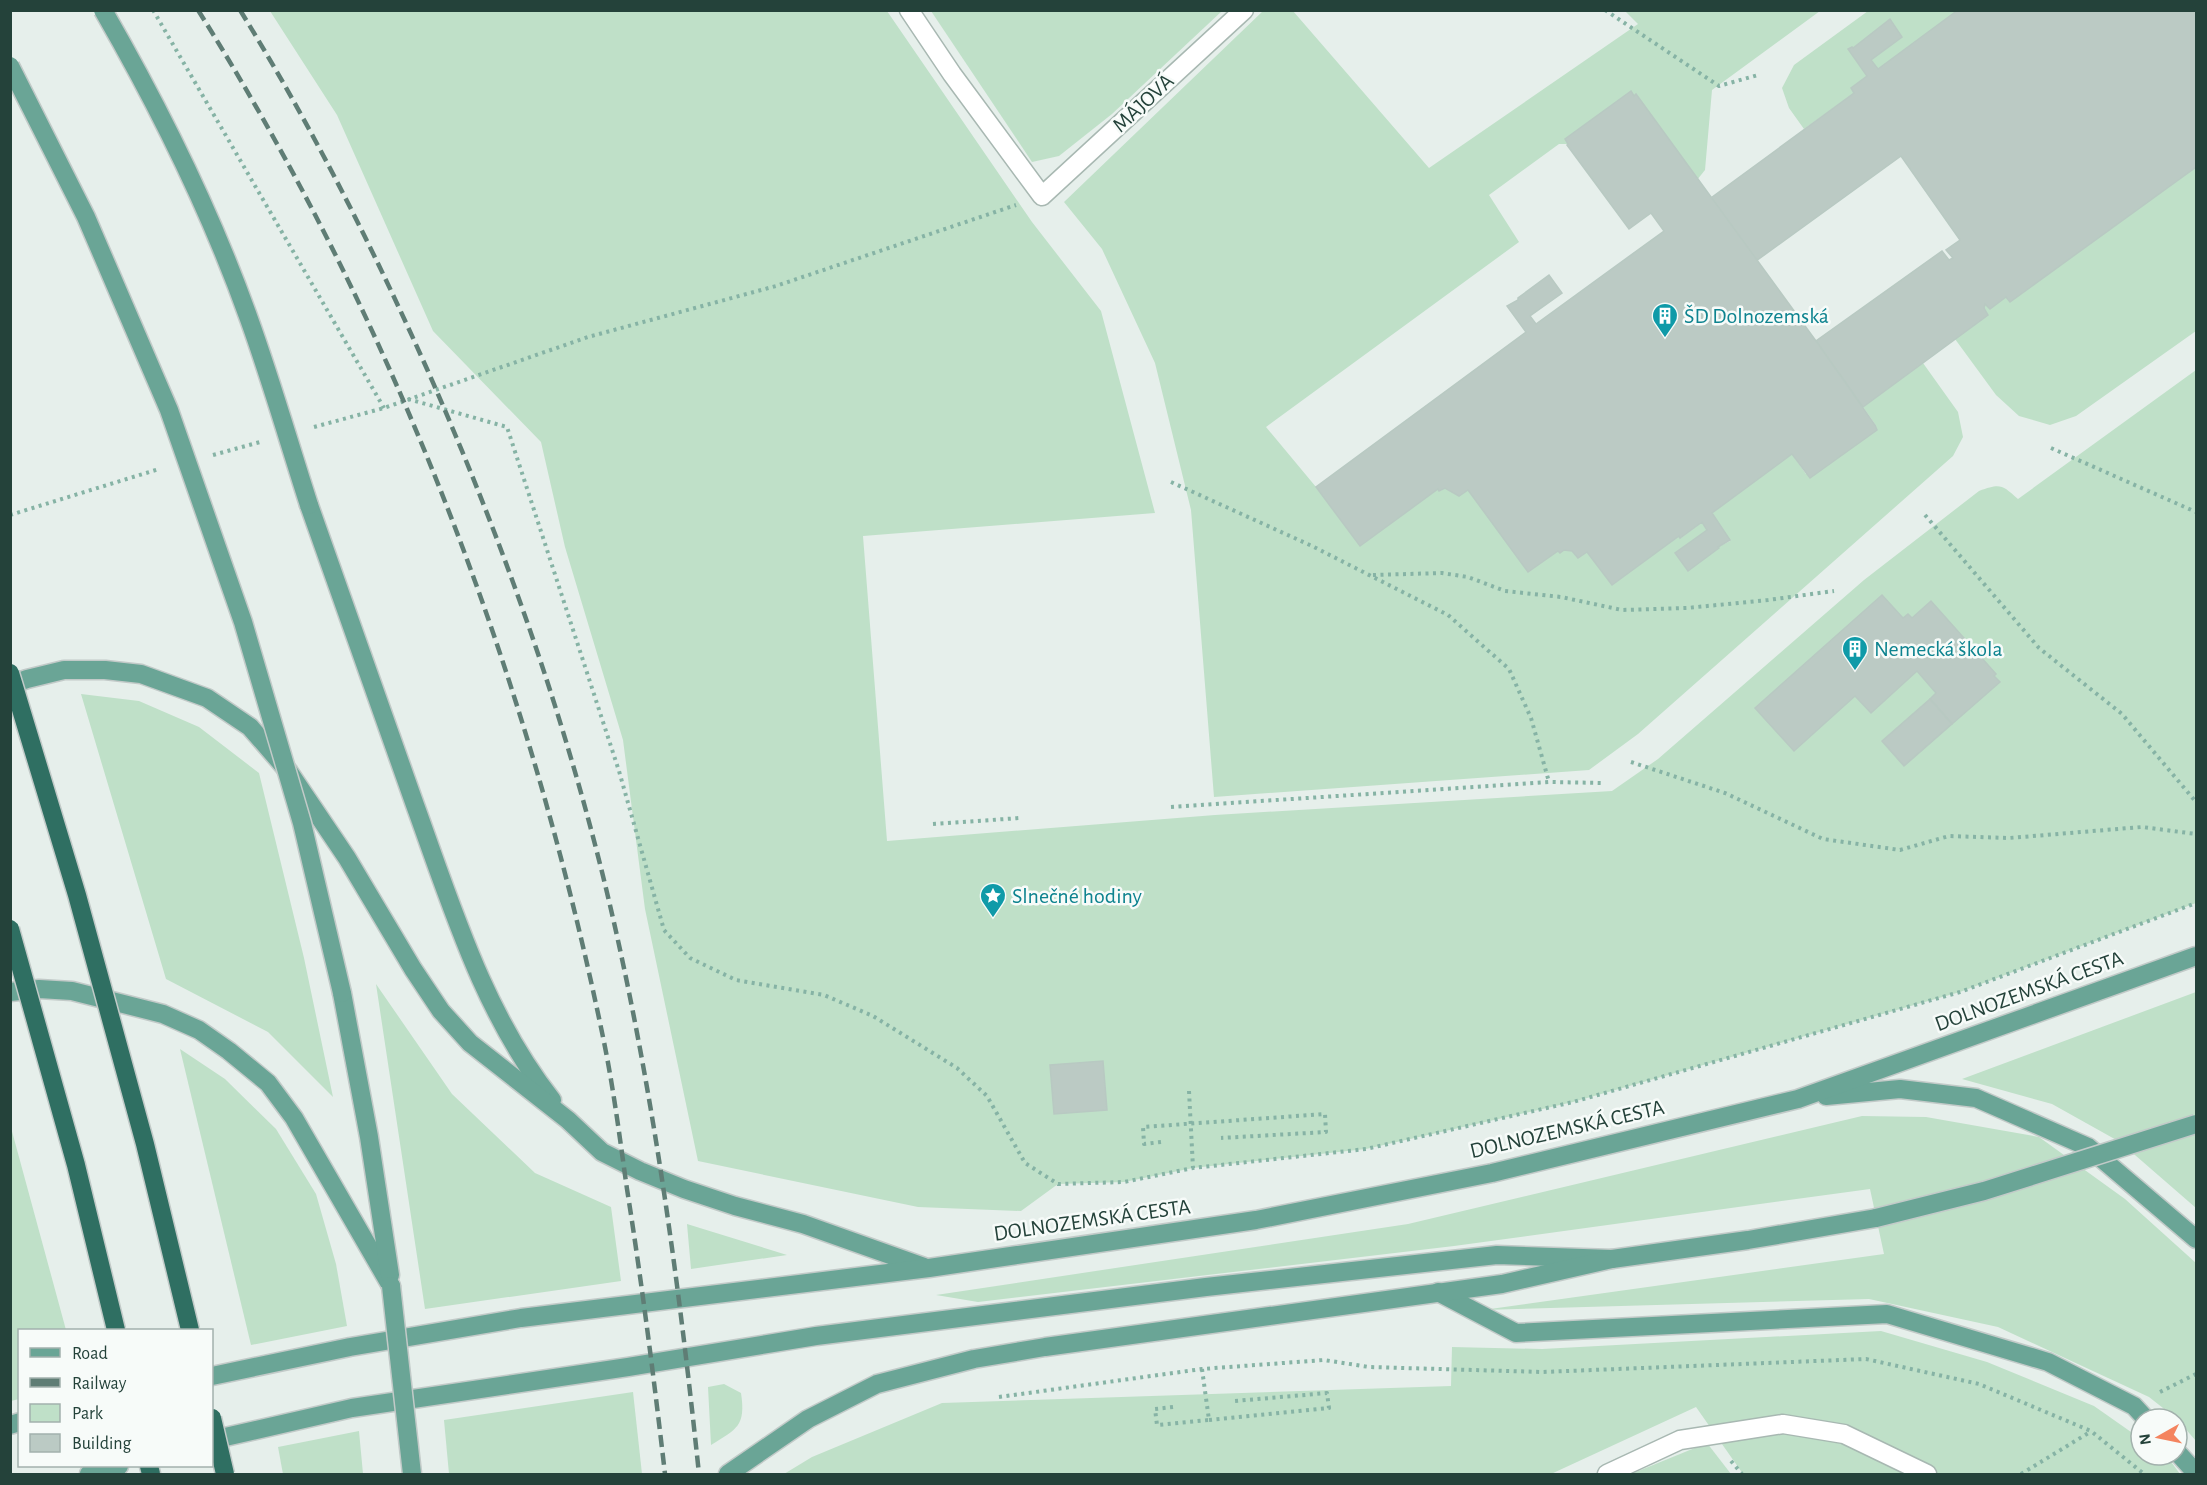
<svg xmlns="http://www.w3.org/2000/svg" width="2207" height="1485" font-family="'Alegreya Sans',sans-serif">
  <style>
    .green { fill: #bfe0c8 }
    .building { fill: #bbcac4; stroke: #b8c9c2; stroke-width: 1.5 }
    .lines { fill: none; stroke-linecap: round; stroke-linejoin: round }
    .service-casing { stroke: #a8b8b2; stroke-width: 21 }
    .minor-casing { stroke: #a8b8b2; stroke-width: 21 }
    .primary-casing { stroke: #c2cac8; stroke-width: 21 }
    .motorway-casing { stroke: #c2cac8; stroke-width: 21 }
    .path { stroke: #86b3a5; stroke-width: 4; stroke-dasharray: 3 4.5; stroke-linecap: butt }
    .service { stroke: #fff; stroke-width: 18 }
    .minor { stroke: #fff; stroke-width: 18 }
    .primary { stroke: #6aa596; stroke-width: 18 }
    .motorway { stroke: #2f6f62; stroke-width: 18 }
    .rail { stroke: #5f7d75; stroke-width: 4.5; stroke-dasharray: 12 6; stroke-linecap: butt }
    .primary-bridge-casing { stroke: #c2cac8; stroke-width: 21; stroke-linecap: butt }
    .motorway-bridge-casing { stroke: #c2cac8; stroke-width: 21; stroke-linecap: butt }
    .primary-bridge { stroke: #6aa596; stroke-width: 18 }
    .motorway-bridge { stroke: #2f6f62; stroke-width: 18 }
    .labels { text-anchor: middle; dominant-baseline: central; stroke-width: 5; stroke-linejoin: round; paint-order: stroke }
    .street-label { font-size: 22px; fill: #24423a; stroke: #f7fbf9 }
    .culture-label { font-size: 22px; fill: #0d838f; stroke: #f7fbf9; text-anchor: start }
  </style>
  <rect width="100%" height="100%" fill="#e6efeb"/>
  <g class="green">
    <path d="M270 11H887L1032 222 1101 311 1155 513 863 536 887 841 1215 815 1612 791 1658 759 1864 580 1979 491C2001 483 2002 485 2018 499L2196 370V903L1960 992 1573 1102 1366 1149 1193 1168 1124 1182 1058 1184 1021 1211 918 1207 698 1161 645 909 623 740 565 547 541 442 433 331 337 115Z"/>
    <path d="M931 11H1222L1112 114 1059 156 1032 162Z"/>
    <path d="M1263 11H1293L1429 168 1638 24 1625 11H1820L1712 90 1705 170 1697 180 1636 94 1634 96 1568 144H1559L1489 195 1519 242 1266 427 1316 487 1360 546 1438 489 1440 491 1445 488 1459 496 1468 490 1528 572 1558 551 1560 553 1564 550 1572 551 1578 558 1587 552 1612 585 1679 536 1681 538 1702 522 1707 530 1675 553 1687 570 1719 548 1718 547 1730 541 1712 513 1792 454 1806 474 1808 473 1811 477 1877 430 1875 424 1863 407 1923 363 1958 412 1963 437 1953 456 1638 734 1589 770 1214 797 1191 510 1155 363 1102 249 1064 202Z"/>
    <path d="M1868 11H1958L1878 69 1871 60 1902 37 1890 19 1853 48 1848 49 1867 76 1851 88 1854 93 1804 129 1789 108 1782 88 1794 65Z"/>
    <path d="M2196 167V331L2076 416 2050 425 2019 416 1996 395 1955 339 1988 315 1984 308 1985 304 1990 309 2006 297 2010 302Z"/>
    <path d="M81 694 139 701 199 727 259 773 304 958 333 1097 268 1032 166 979Z"/>
    <path d="M376 984 452 1094 535 1173 611 1207 621 1281 425 1309Z"/>
    <path d="M2196 992V1208L2120 1142 2052 1104 1962 1079Z"/>
    <path d="M180 1049 225 1079 276 1129 316 1194 336 1264 347 1326 251 1345Z"/>
    <path d="M1862 1116 1926 1117 2039 1137 2125 1199 2196 1263V1441L2177 1419 2149 1397 1998 1327 1869 1299 1483 1310 1884 1254 1870 1189 1454 1246 978 1302 936 1295 1408 1224Z"/>
    <path d="M10 1124 66 1330H20L19 1399 11 1401Z"/>
    <path d="M687 1224 787 1255 691 1269Z"/>
    <path d="M1881 1331 1987 1362 2094 1406 2141 1439V1455C2166 1455 2166 1454 2180 1474H1743L1696 1407 1551 1474H784L812 1457 942 1403 1451 1386 1452 1347 1542 1349Z"/>
    <path d="M724 1384 741 1393C746 1426 737 1429 711 1445L708 1387Z"/>
    <path d="M633 1392 642 1474H449L444 1420Z"/>
    <path d="M359 1431 363 1474H283L278 1447Z"/>
    <path d="M1707 1443 1731 1474H1631Z"/>
  </g>
  <g class="building">
    <path d="M1958 10H2196V167L2010 302 2006 297 1990 309 1985 304 1984 308 1988 315 1863 407 1816 341 1942 251 1949 260 1953 258 1946 250 1960 240 1901 156 1756 261 1711 198 1854 93 1851 88 1867 76 1848 49 1852 47 1853 48 1890 19 1902 37 1871 60 1878 69Z"/>
    <path d="M1631 91 1634 96 1636 94 1816 341 1875 425 1877 430 1810 478 1792 454 1712 513 1730 540 1718 547 1719 548 1688 571 1675 553 1707 530 1702 522 1680 538 1679 536 1612 585 1587 552 1578 558 1572 551 1564 550 1560 553 1558 551 1528 572 1468 490 1459 496 1445 488 1439 491 1438 489 1360 546 1316 487 1526 332 1507 306 1518 300V298L1549 275 1562 293 1530 316 1536 324 1664 231 1651 213 1629 229 1567 145 1568 144 1565 139Z"/>
    <path d="M1882 595 1903 618 1908 614 1912 618 1931 601 1996 674 1994 676 2000 682 1952 724 1930 699 1936 693 1917 671 1871 713 1855 696 1794 751 1755 708Z"/>
    <path d="M1930 699 1952 724 1904 766 1882 741Z"/>
    <path d="M1103 1061 1107 1110 1054 1114 1050 1065Z"/>
  </g>
  <g class="lines">
    <defs>
      <path id="service" d="M1607 1474 1680 1440 1783 1424 1844 1434 1927 1474"/>
      <path id="minor" d="M909 10 952 74 1042 196 1244 10"/>
      <g id="primary">
        <path d="M309 505C345 605 380 705 415 805 452 907 484 1014 552 1100"/>
        <path d="M10 685 27 679 64 670H105L141 674 207 698 250 727 289 772 347 858 413 969 441 1011 470 1043 568 1120 602 1152 640 1171 684 1189 735 1206 803 1224 924 1267"/>
        <path d="M10 992 39 989 72 991 163 1014 199 1030 229 1051 268 1083 294 1118 391 1286"/>
        <path d="M342 993 369 1137 390 1275"/>
        <path d="M1826 1096 1900 1089 1976 1098 2088 1147 2196 1239"/>
        <path d="M1438 1292 1516 1333 1887 1314 2048 1362 2134 1406 2146 1419"/>
        <path d="M212 1376 350 1347 521 1318 929 1268 1256 1220 1492 1173 1798 1099 2196 956"/>
        <path d="M10 1425 20 1422"/>
        <path d="M212 1440 352 1408 628 1367 816 1336 1206 1287 1497 1255 1612 1259"/>
        <path d="M2177 1452 2196 1473"/>
        <path d="M89 1474 119 1466"/>
        <path d="M728 1474 808 1419 877 1384 974 1359 1045 1347 1502 1284 1612 1259 1748 1240 1876 1218"/>
      </g>
      <path id="motorway" d="M149 1466 151 1474"/>
    </defs>
    <use href="#service" class="service-casing"/>
    <use href="#minor" class="minor-casing"/>
    <use href="#primary" class="primary-casing"/>
    <use href="#motorway" class="motorway-casing"/>
    <g class="path">
      <path d="M153 10 384 408"/>
      <path d="M1605 10 1719 86 1758 75"/>
      <path d="M408 399 507 427 619 771 664 930 690 958 736 980 824 995 873 1016 957 1068 987 1096 1025 1163 1058 1184 1124 1182 1193 1168 1366 1149 1573 1102 1960 992 2196 903"/>
      <path d="M314 427 384 408 588 337 776 286 1016 205"/>
      <path d="M2051 448 2196 512"/>
      <path d="M213 455 260 442"/>
      <path d="M1171 482 1312 546 1448 615 1509 669 1531 718 1549 782"/>
      <path d="M10 515 159 469"/>
      <path d="M1925 515 2039 648 2122 714 2196 802"/>
      <path d="M1373 575 1442 573 1468 577 1505 591 1561 597 1622 610 1687 608 1768 600 1834 591"/>
      <path d="M1631 762 1725 793 1823 839 1900 850 1949 836 2009 838 2142 827 2196 834"/>
      <path d="M1171 807 1549 782 1603 783"/>
      <path d="M933 824 1020 818"/>
      <path d="M1189 1091 1193 1168"/>
      <path d="M1161 1142 1144 1144 1143 1127 1325 1114 1326 1132 1221 1138"/>
      <path d="M2160 1392 2196 1374"/>
      <path d="M999 1397 1202 1369 1324 1360 1369 1367 1543 1372 1866 1359 1979 1384 2091 1431 2144 1474"/>
      <path d="M1173 1407 1155 1409 1157 1425 1209 1420 1202 1369"/>
      <path d="M1209 1420 1329 1408 1327 1393 1235 1401"/>
      <path d="M1731 1461 1742 1474"/>
      <path d="M2021 1474 2090 1432"/>
    </g>
    <use href="#service" class="service"/>
    <use href="#minor" class="minor"/>
    <use href="#primary" class="primary"/>
    <use href="#motorway" class="motorway"/>
    <g class="rail">
      <path d="M198 10C397 327 529 677 604 1042 614 1091 620 1140 627 1189 642 1284 654 1379 665 1474"/>
      <path d="M240 10C311 125 372 246 427 369 499 532 560 702 603 876 651 1072 678 1274 699 1474"/>
    </g>
    <defs>
      <g id="primary-bridge">
        <path d="M103 10C160 109 211 212 249 319 271 380 289 443 309 505"/>
        <path d="M10 66 86 217 169 410 243 622 302 823 342 993"/>
        <path d="M1876 1218 1984 1191 2196 1124"/>
        <path d="M391 1286 412 1474"/>
      </g>
      <g id="motorway-bridge">
        <path d="M10 673 77 895 145 1144 190 1330"/>
        <path d="M10 929 76 1165 116 1330"/>
        <path d="M212 1418 225 1474"/>
      </g>
    </defs>
    <use href="#primary-bridge" class="primary-bridge-casing"/>
    <use href="#motorway-bridge" class="motorway-bridge-casing"/>
    <use href="#primary-bridge" class="primary-bridge"/>
    <use href="#motorway-bridge" class="motorway-bridge"/>
  </g>
  <defs>
    <symbol id="building-pin" viewBox="-11 -11 22 30"><path d="M0 17L-7.5 6A9.5 9.5 0 1 1 7.5 6Z" fill="#0f9aa8" stroke="#f7fbf9"/><path d="M-4-6H4V6H1V3H-1V6H-4ZM-2.5-4.3h1.7v1.8h-1.7ZM.8-4.3h1.7v1.8H.8ZM-2.5-1h1.7V.8h-1.7ZM.8-1h1.7V.8H.8Z" fill="#fff"/></symbol>
    <symbol id="sight-pin" viewBox="-11 -11 22 30"><path d="M0 17L-7.5 6A9.5 9.5 0 1 1 7.5 6Z" fill="#0f9aa8" stroke="#f7fbf9"/><path d="M0-6L1.8-2.2L6-1.7L2.9 1.2L3.7 5.4L0 3.3L-3.7 5.4L-2.9 1.2L-6-1.7L-1.8-2.2Z" fill="#fff"/></symbol>
  </defs>
  <g fill-rule="evenodd">
    <use href="#building-pin" x="1650" y="301" width="30" height="40"/>
    <use href="#building-pin" x="1840" y="634" width="30" height="40"/>
    <use href="#sight-pin" x="978" y="881" width="30" height="40"/>
  </g>
  <g class="labels">
    <g class="street-label">
      <text transform="translate(1143 103) rotate(-43)">MÁJOVÁ</text>
      <text transform="translate(2029 991) rotate(-20)">DOLNOZEMSKÁ CESTA</text>
      <text transform="translate(1567 1129) rotate(-13)">DOLNOZEMSKÁ CESTA</text>
      <text transform="translate(1092 1220) rotate(-8)">DOLNOZEMSKÁ CESTA</text>
    </g>
    <g class="culture-label">
      <text x="1684" y="316">ŠD Dolnozemská</text>
      <text x="1874" y="649">Nemecká škola</text>
      <text x="1012" y="896">Slnečné hodiny</text>
    </g>
  </g>
  <rect width="2207" height="1485" fill="none" stroke="#24423a" stroke-width="24"/>
  <rect x="18" y="1329" width="195" height="138" fill="#f7fbf9" stroke="#a3b1ad" stroke-width="1.5"/>
  <rect x="30" y="1348" width="30" height="9" fill="#6aa596" stroke="#a3b1ad" stroke-width="1.5"/>
  <text x="72" y="1359" font-size="18" fill="#24423a">Road</text>
  <rect x="30" y="1378" width="30" height="9" fill="#5f7d75" stroke="#a3b1ad" stroke-width="1.5"/>
  <text x="72" y="1389" font-size="18" fill="#24423a">Railway</text>
  <rect x="30" y="1404" width="30" height="18" fill="#bfe0c8" stroke="#a3b1ad" stroke-width="1.5"/>
  <text x="72" y="1419" font-size="18" fill="#24423a">Park</text>
  <rect x="30" y="1434" width="30" height="18" fill="#bbcac4" stroke="#a3b1ad" stroke-width="1.5"/>
  <text x="72" y="1449" font-size="18" fill="#24423a">Building</text>
  <g transform="translate(2159 1437) rotate(261)"><circle r="28" fill="#f7fbf9" stroke="#a3b1ad" stroke-width="1.5"/>
  <path d="M0-4.5L10 22L0 15L-10 22Z" fill="#f4845f"/>
  <text y="-9" font-size="16" font-weight="bold" text-anchor="middle" fill="#24423a">N</text>
  </g>
</svg>
